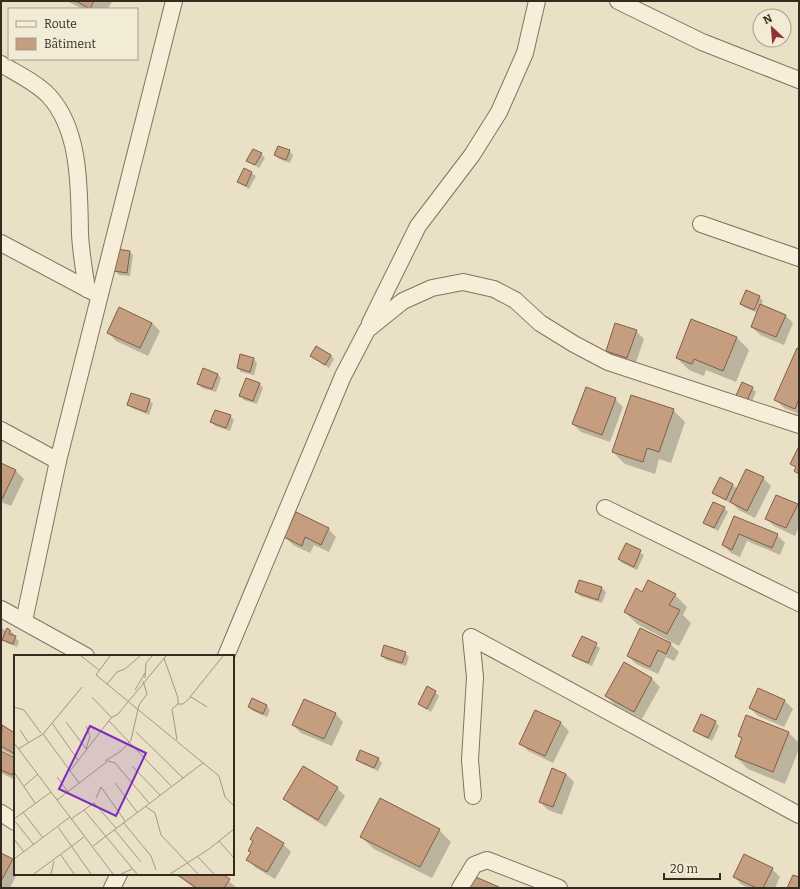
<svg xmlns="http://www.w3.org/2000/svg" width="800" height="889" font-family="Bitter,serif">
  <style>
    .shadow { fill: #0003 }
    .building { fill: #c59e7f; stroke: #815e45 }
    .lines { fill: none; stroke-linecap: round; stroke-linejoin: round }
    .minor-casing { stroke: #84735d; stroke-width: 18 }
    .minor { stroke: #f6eed9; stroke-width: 16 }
    .inset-road { fill: none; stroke: #a29884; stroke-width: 1 }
    .view { fill: #7b2cbf; fill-opacity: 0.15; stroke: #7b2cbf; stroke-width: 2 }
    .inset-edge { fill: none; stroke: #362b20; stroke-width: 2 }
  </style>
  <rect width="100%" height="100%" fill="#eae0c6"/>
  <g class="shadow">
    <path d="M67 1H112L108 9H82Z"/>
    <path d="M289 151 293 155 290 163 279 159 275 155Z"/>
    <path d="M261 154 265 158 259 168 248 161Z"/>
    <path d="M244 169 256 176 249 189 238 182Z"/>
    <path d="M129 251 133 255 130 276 119 275 115 271Z"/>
    <path d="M759 297 763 301 761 306 785 315 793 323 784 345 760 335 752 327 758 313 744 307 741 303Z"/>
    <path d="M152 323 160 331 148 356 116 341 108 333Z"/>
    <path d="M636 331 644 339 635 365 615 359 607 351Z"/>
    <path d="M737 338 749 350 736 382 706 370 704 376 689 370 677 358Z"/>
    <path d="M799 350V414L784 408 776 400Z"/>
    <path d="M331 355 334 359 329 368 311 356Z"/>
    <path d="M254 359 257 363 254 375 241 372 238 368Z"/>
    <path d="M217 374 221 378 216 392 202 388 198 384Z"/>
    <path d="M247 379 260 384 263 388 257 404 244 400 241 396Z"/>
    <path d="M752 388 756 392 750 406 740 402Z"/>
    <path d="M615 399 623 407 610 442 581 432 573 424Z"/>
    <path d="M149 400 153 404 149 415 132 408 128 404Z"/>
    <path d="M673 410 685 422 671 463 659 459 655 474 625 464 613 452Z"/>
    <path d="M230 416 234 420 230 431 215 426 211 422Z"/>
    <path d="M1 464 16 471 24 479 11 506 1 502Z"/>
    <path d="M763 478 771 486 755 518 739 510 730 501V503L713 493 720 479 733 485 737 489Z"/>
    <path d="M797 505 799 507V526L795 536 774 526 766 518Z"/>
    <path d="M724 508 728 512 718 531 704 523Z"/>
    <path d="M735 517 777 535 785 543 780 555 747 541 740 557 731 553 723 545Z"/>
    <path d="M328 529 336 537 329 552 314 545 310 553 293 545 285 537Z"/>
    <path d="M626 544 644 555 637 570 622 563 619 559Z"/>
    <path d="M580 581 602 588 606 592 602 603 580 596 576 592Z"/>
    <path d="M643 593 675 595 687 607 683 615 691 623 679 646 637 624 625 612Z"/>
    <path d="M1 627 7 632 10 630 14 634 13 636 19 641 17 647 7 643 3 639 1 643Z"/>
    <path d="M582 637 600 648 592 666 577 659 573 656Z"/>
    <path d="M670 644 679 652 674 661 666 657 658 674 636 664 628 656Z"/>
    <path d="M405 653 409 657 406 666 386 660 382 656Z"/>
    <path d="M624 664 652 679 660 687 642 719 614 704 606 696Z"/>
    <path d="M435 692 439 696 431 712 419 704Z"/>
    <path d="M785 701 793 709 784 727 758 716 750 708Z"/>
    <path d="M267 706 270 710 267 717 253 711 249 707Z"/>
    <path d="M536 711 561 723 569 731 553 763 528 751 520 743Z"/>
    <path d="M335 713 343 722 332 746 301 733 293 725Z"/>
    <path d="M747 716 789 733 799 743V749L785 784 748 769 736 757 743 740 739 736Z"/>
    <path d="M715 722 719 726 712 741 694 731Z"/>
    <path d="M2 727 15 734V757L1 749Z"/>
    <path d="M1 752 15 759V780L1 773Z"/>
    <path d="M357 759H378L382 763 378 771 361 763Z"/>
    <path d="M566 774 574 782 562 815 548 810 540 802Z"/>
    <path d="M337 788 345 796 326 827 292 806 284 798Z"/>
    <path d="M257 829 283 844 291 852 275 879 256 868 248 860 252 853 249 850 254 842Z"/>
    <path d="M439 830 451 842 432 878 374 849 361 837Z"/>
    <path d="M1 854 15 863V874H17L10 888H1Z"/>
    <path d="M772 869 780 877 775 888H749L742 885 734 877Z"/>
    <path d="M175 874H220L237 888H194Z"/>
  </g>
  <g class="building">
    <path d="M76 1H94L90 9Z"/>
    <path d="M278 146 290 150 286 160 274 155Z"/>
    <path d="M253 149 262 153 255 165 246 161Z"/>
    <path d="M244 168 252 172 246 186 237 182Z"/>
    <path d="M117 249 130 251 127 273 114 271Z"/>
    <path d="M746 290 760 296 754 310 740 304Z"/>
    <path d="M760 304 786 315 776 337 751 327Z"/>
    <path d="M119 307 152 323 140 348 107 333Z"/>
    <path d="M691 319 737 337 723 371 694 359 692 364 676 358Z"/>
    <path d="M615 323 637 330 627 358 606 351Z"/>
    <path d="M316 346 331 355 325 365 310 356Z"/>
    <path d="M797 348 799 349V399L795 409 774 400Z"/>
    <path d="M240 354 254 358 250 372 237 368Z"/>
    <path d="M203 368 218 374 212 389 197 384Z"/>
    <path d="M246 378 260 383 253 401 239 396Z"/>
    <path d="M742 382 753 387 746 403 735 398Z"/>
    <path d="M586 387 616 398 602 435 572 424Z"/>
    <path d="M131 393 150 399 146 412 127 405Z"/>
    <path d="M631 395 674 409 659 452 647 448 643 462 612 452Z"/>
    <path d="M215 410 231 415 226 428 210 422Z"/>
    <path d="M799 446V474L794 471 796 467 790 464Z"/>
    <path d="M1 463 16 470 2 499 1 498Z"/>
    <path d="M746 469 764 477 747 511 730 502Z"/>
    <path d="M720 477 733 484 726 500 712 493Z"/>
    <path d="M776 495 798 504 786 528 765 519Z"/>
    <path d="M713 502 725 507 714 528 703 523Z"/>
    <path d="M296 512 329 528 321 545 305 537 302 546 284 537Z"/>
    <path d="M734 516 778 534 772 548 739 534 732 550 722 545Z"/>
    <path d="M626 543 641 550 634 567 618 559Z"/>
    <path d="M579 580 602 587 598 600 575 592Z"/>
    <path d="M648 580 676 594 669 605 680 610 667 634 624 612 636 588 642 592Z"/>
    <path d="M7 628 10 630 9 634 16 636 13 644 2 640Z"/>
    <path d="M640 628 671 643 666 654 658 650 650 667 627 656Z"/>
    <path d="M582 636 597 643 588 663 572 656Z"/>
    <path d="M384 645 406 652 402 663 381 656Z"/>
    <path d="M624 662 652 678 634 712 605 696Z"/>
    <path d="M427 686 436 691 427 709 418 704Z"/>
    <path d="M758 688 785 700 776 720 749 708Z"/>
    <path d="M252 698 267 705 263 714 248 707Z"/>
    <path d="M304 699 336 713 324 739 292 725Z"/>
    <path d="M535 710 561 722 545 756 519 744Z"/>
    <path d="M701 714 716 721 708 738 693 731Z"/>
    <path d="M746 715 789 732 773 772 735 757 742 738 738 736Z"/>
    <path d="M2 725 15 733V754L1 746Z"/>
    <path d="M360 750 379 758 374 768 356 760Z"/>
    <path d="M1 751 15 758V769L12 775 1 770Z"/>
    <path d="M303 766 338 787 318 820 283 799Z"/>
    <path d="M552 768 566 774 553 807 539 802Z"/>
    <path d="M380 798 440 829 420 867 360 837Z"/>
    <path d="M257 827 284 843 267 872 246 860 251 852 248 851 253 841 250 839Z"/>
    <path d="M1 853 13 859 1 881Z"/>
    <path d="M744 854 773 868 763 888H757L733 877Z"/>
    <path d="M176 874H222L230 879 224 888H197Z"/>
    <path d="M471 875 499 887V888H466Z"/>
    <path d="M793 875 799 877V888H787Z"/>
  </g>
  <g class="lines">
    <defs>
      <g id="minor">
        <path d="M618 1 702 42 799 80"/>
        <path d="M1 64C16 73 37 83 49 96 81 131 79 190 80 234 81 253 84 271 87 289"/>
        <path d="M701 224 799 258"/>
        <path d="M1 243 93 292"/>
        <path d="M370 323 418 226 472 155 499 112 525 53 537 1"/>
        <path d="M1 430 58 461"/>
        <path d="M605 508 799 603"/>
        <path d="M1 609 86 656"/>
        <path d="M24 621 58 461 174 1"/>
        <path d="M226 656 343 376 367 330 403 301 432 288 463 282 494 289 515 300 540 323 574 344 608 362 799 425"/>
        <path d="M473 796 470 760 475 677 471 637 799 815"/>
        <path d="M1 813 15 822"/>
        <path d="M112 888 119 874"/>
        <path d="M460 888 474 865 487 860 559 888"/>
      </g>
    </defs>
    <use href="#minor" class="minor-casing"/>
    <use href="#minor" class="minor"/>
  </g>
  <g transform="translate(14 655)">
    <rect width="220" height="220" fill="#eae0c6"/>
    <path class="inset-road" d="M67 1 85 15M96 1 82 20 205 121 211 142 220 151M150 3 164 43V49L158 54 163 85M131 23 132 8 138 1M93 29 103 17 111 14 126 1M121 35 131 18M78 42 98 63M176 42 209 1M164 49H169L177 42 193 52M0 52 10 55 27 78M95 66 157 131M52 67 73 95M38 68 64 105M6 75 14 87M122 77 169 123M29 79 65 128M0 88 99 219M4 94 29 79 68 32M72 94 76 81 72 71M91 106 107 96 117 85 125 50 133 39 129 26M118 111 146 140M56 116 97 63 104 59 152 1M0 117 21 148M43 122 54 137M101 128 123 157M10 131 24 119M82 143 87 132 111 166M43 145 94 106 101 108 135 148M131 151 141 158 147 180 184 219M70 155 123 219M9 157 29 183M0 164 37 137M57 164 80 148 102 173M0 165 20 190M109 167 137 201 142 215M44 172 77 219M100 174 127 207M0 184 10 197M205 186 220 203M79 191 189 108M47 200 60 219M183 201 200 219M0 204 56 162M20 219 70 182M37 219 40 206M107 219 118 214M156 219 195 194 220 174"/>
    <path class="view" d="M76 71 132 98 102 161 45 134Z"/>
    <rect width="220" height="220" class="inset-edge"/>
  </g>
  <rect width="800" height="889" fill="none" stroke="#362b20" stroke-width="4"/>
  <rect x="8" y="8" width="130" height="52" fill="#f2ebd5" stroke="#a79e8d"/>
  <rect x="16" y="21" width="20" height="6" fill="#f6eed9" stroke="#a79e8d"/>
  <text x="44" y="28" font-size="12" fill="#362b20">Route</text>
  <rect x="16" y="38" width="20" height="12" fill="#c59e7f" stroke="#a79e8d"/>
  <text x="44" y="48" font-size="12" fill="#362b20">Bâtiment</text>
  <g transform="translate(772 28) rotate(334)"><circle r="19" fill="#f2ebd5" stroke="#a79e8d"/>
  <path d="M0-3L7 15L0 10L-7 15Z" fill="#8e3332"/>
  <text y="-6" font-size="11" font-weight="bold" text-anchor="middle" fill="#362b20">N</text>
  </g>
  <path d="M664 873v6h56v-6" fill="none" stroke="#362b20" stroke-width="2"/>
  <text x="670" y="873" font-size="12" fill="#362b20" stroke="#f2ebd5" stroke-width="3" paint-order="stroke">20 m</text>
</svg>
